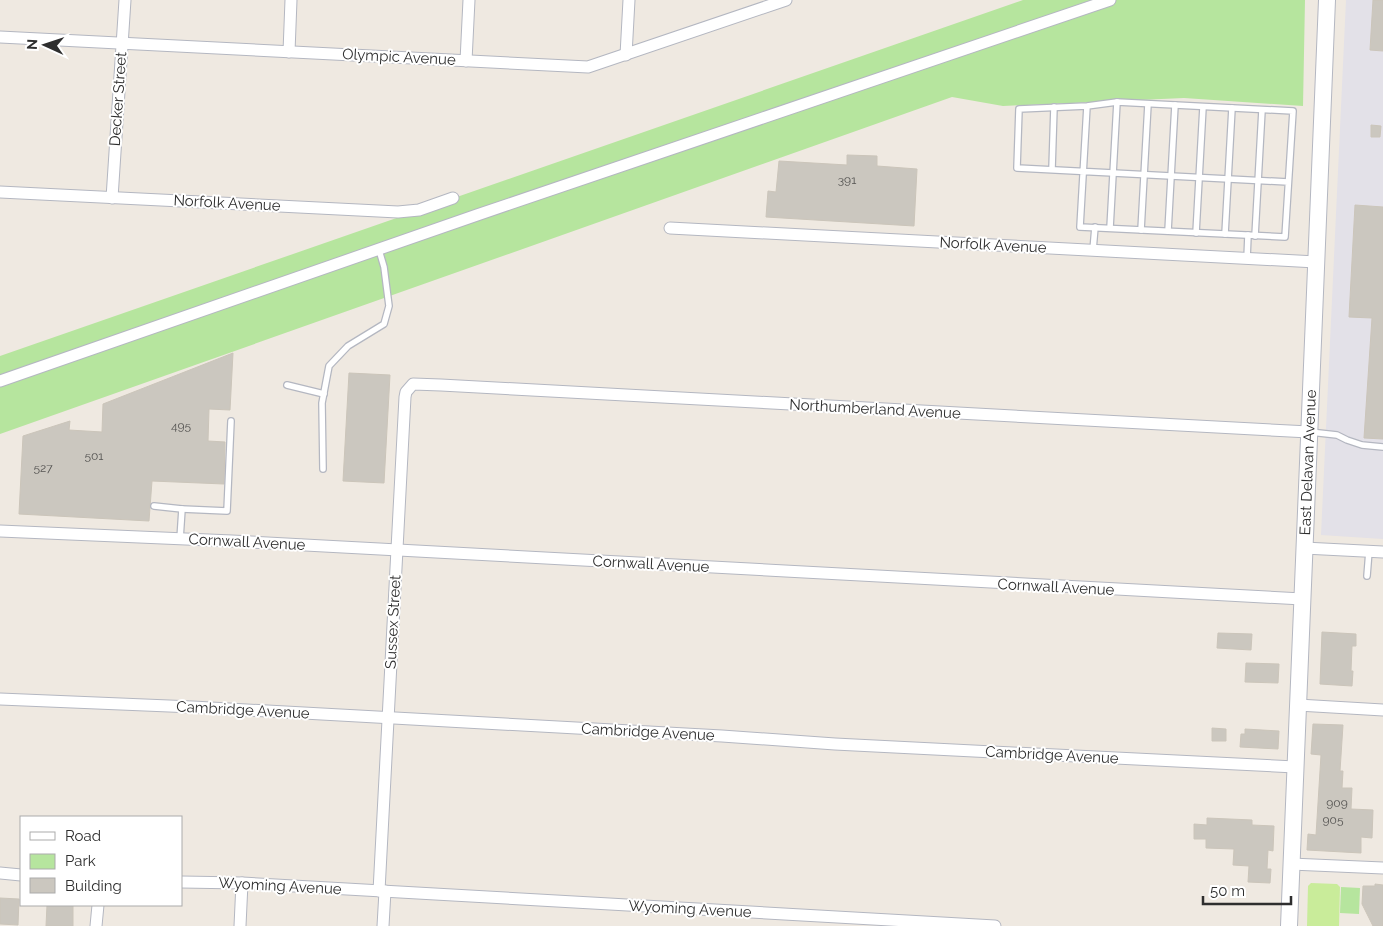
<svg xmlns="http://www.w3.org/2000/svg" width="1383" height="926" font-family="Raleway,sans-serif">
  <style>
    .industrial { fill: #e3e1e8 }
    .green { fill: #b6e59e }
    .pitch { fill: #c9ec9a }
    .building { fill: #cbc7bf; stroke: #cbc5ba }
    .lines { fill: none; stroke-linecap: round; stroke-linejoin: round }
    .lane-casing { stroke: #b4b7c1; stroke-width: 8 }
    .street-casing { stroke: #b4b7c1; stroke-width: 13 }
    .secondary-casing { stroke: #b4b7c1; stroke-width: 18 }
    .lane { stroke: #fff; stroke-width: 5.5 }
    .street { stroke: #fff; stroke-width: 11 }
    .secondary { stroke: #fff; stroke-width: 16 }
    .labels { text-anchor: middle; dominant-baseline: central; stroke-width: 4; stroke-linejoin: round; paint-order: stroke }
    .number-label { font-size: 12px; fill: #555452 }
    .street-label { font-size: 15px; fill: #2e2e2e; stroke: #fff }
  </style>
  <rect width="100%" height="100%" fill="#efe9e1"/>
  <path class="industrial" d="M1346 0H1383V539L1321 535Z"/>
  <g class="green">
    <path d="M1023 0H1305L1303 106 1184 98 1003 106 952 97 0 434V356Z"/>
    <path d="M1341 887 1360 888 1359 914 1340 913Z"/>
  </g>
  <path class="pitch" d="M1311 883 1337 884 1340 887 1339 926H1307L1308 886Z"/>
  <g class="building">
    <path d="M1373 0H1383V51L1370 50Z"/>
    <path d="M1371 125 1381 126 1380 137H1371Z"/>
    <path d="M847 155 877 156V166L917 169 914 226 766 217 768 191 776 192 779 161 847 165Z"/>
    <path d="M1355 205 1383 207V439L1364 438 1372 318 1349 317Z"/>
    <path d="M233 353 230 410 209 409 208 441 225 442 224 484 152 481 149 521 19 514 23 436 70 421 69 430 102 432 103 404Z"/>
    <path d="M349 373 390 375 384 483 343 481Z"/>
    <path d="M1322 632 1356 634V646H1352L1351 671H1353L1352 686 1320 684Z"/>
    <path d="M1218 633 1252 634 1251 650 1217 648Z"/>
    <path d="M1246 663 1279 664 1278 683 1245 682Z"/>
    <path d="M1313 724 1343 725 1340 771H1343L1342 788H1352L1351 809 1373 810 1372 838 1361 837V853L1307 850 1308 834 1316 835 1321 755 1311 754Z"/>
    <path d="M1212 728 1226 729V741H1212Z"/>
    <path d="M1245 729 1279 731 1278 749 1240 747 1241 734H1245Z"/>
    <path d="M1207 818 1252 820V825L1274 826 1273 851 1268 850 1267 869H1271L1270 883 1248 882 1249 866 1233 865 1234 849 1206 848V839H1194V824L1207 825Z"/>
    <path d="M1375 884 1383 885V926H1373L1362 904 1363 886H1375Z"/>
    <path d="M0 898 19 899 18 925 0 924Z"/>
    <path d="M47 905H73V926H46Z"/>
  </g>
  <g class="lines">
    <defs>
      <g id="lane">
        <path d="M1087 106 1080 227 1285 237 1293 111 1117 102 1087 106 1019 109 1017 168C1108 172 1198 177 1288 182"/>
        <path d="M1052 169 1054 107"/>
        <path d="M1110 228 1117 102"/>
        <path d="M1141 230 1148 104"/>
        <path d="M1168 231 1175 105"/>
        <path d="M1196 233 1203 107"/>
        <path d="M1225 234 1232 108"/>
        <path d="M1255 236 1262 110"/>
        <path d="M1093 250 1095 227"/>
        <path d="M1247 259 1248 235"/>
        <path d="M287 385 324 394"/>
        <path d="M1310 432 1337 435 1347 440 1362 445 1383 447"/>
        <path d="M323 469 322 403 329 366 348 346 384 324 389 306 384 267 379 250"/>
        <path d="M154 506 182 509 180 539"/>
        <path d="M182 509 227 511 231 421"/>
        <path d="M1367 576 1369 551"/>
      </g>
      <g id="street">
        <path d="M0 37 588 67 786 0"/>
        <path d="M289 52 291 0"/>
        <path d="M626 55 629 0"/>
        <path d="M466 61 469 0"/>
        <path d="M0 192 398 212 419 210 453 198"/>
        <path d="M112 198 125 0"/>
        <path d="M670 228 1316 262"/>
        <path d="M0 381 477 215 1110 0"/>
        <path d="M0 531 232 541 1302 599"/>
        <path d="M1304 548 1383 552"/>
        <path d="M0 699 193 707 722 736 835 744 1295 767"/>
        <path d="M1298 705 1383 710"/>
        <path d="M1291 864 1383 868"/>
        <path d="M0 873 21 875"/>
        <path d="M181 882 242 883 995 926"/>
        <path d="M379 891 405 397 406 392 413 384 441 385 1309 432"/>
        <path d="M96 926 98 905"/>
        <path d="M240 926 242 883"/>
        <path d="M383 926 385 891"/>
      </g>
      <g id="secondary">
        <path id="s1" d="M1289 926 1327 0"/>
      </g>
    </defs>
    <use href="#lane" class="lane-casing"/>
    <use href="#street" class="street-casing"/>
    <use href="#secondary" class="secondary-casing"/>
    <use href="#lane" class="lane"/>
    <use href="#street" class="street"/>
    <use href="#secondary" class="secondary"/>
  </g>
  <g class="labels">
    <g class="number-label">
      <text x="847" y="180">391</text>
      <text x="181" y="426">495</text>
      <text x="94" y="456">501</text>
      <text x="43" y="468">527</text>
      <text x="1337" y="803">909</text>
      <text x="1333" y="820">905</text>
    </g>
    <g class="street-label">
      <text transform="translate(399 57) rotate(3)">Olympic Avenue</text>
      <text transform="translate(118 99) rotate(-86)">Decker Street</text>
      <text transform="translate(227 203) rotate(3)">Norfolk Avenue</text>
      <text transform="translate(993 245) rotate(3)">Norfolk Avenue</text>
      <text transform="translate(875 409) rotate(3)">Northumberland Avenue</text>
      <text stroke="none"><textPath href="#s1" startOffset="464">East Delavan Avenue</textPath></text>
      <text transform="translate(247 542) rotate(3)">Cornwall Avenue</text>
      <text transform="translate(651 564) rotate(3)">Cornwall Avenue</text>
      <text transform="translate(1056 587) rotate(3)">Cornwall Avenue</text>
      <text transform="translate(393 622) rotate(-87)">Sussex Street</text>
      <text transform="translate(243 710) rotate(3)">Cambridge Avenue</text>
      <text transform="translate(648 732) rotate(3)">Cambridge Avenue</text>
      <text transform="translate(1052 755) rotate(3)">Cambridge Avenue</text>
      <text transform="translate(280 886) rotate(3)">Wyoming Avenue</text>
      <text transform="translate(690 909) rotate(3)">Wyoming Avenue</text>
    </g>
  </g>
  <rect x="20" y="816" width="162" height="90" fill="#ffffff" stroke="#ababab"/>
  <rect x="30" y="832" width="25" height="8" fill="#ffffff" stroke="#ababab"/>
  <text x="65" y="841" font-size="15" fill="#2e2e2e">Road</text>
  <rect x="30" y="854" width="25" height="15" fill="#b6e59e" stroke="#ababab"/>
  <text x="65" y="866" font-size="15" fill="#2e2e2e">Park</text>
  <rect x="30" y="878" width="25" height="15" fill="#cbc7bf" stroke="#ababab"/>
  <text x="65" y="891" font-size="15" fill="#2e2e2e">Building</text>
  <g transform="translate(45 45) rotate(273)" stroke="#ffffff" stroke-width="4" paint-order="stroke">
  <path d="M0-4L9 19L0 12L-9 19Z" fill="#2e2e2e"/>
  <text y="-8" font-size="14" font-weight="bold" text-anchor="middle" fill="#2e2e2e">N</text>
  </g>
  <path d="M1203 896v8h88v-8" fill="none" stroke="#2e2e2e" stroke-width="2.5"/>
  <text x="1210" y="896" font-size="15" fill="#2e2e2e" stroke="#ffffff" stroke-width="4" paint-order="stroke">50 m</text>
</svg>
